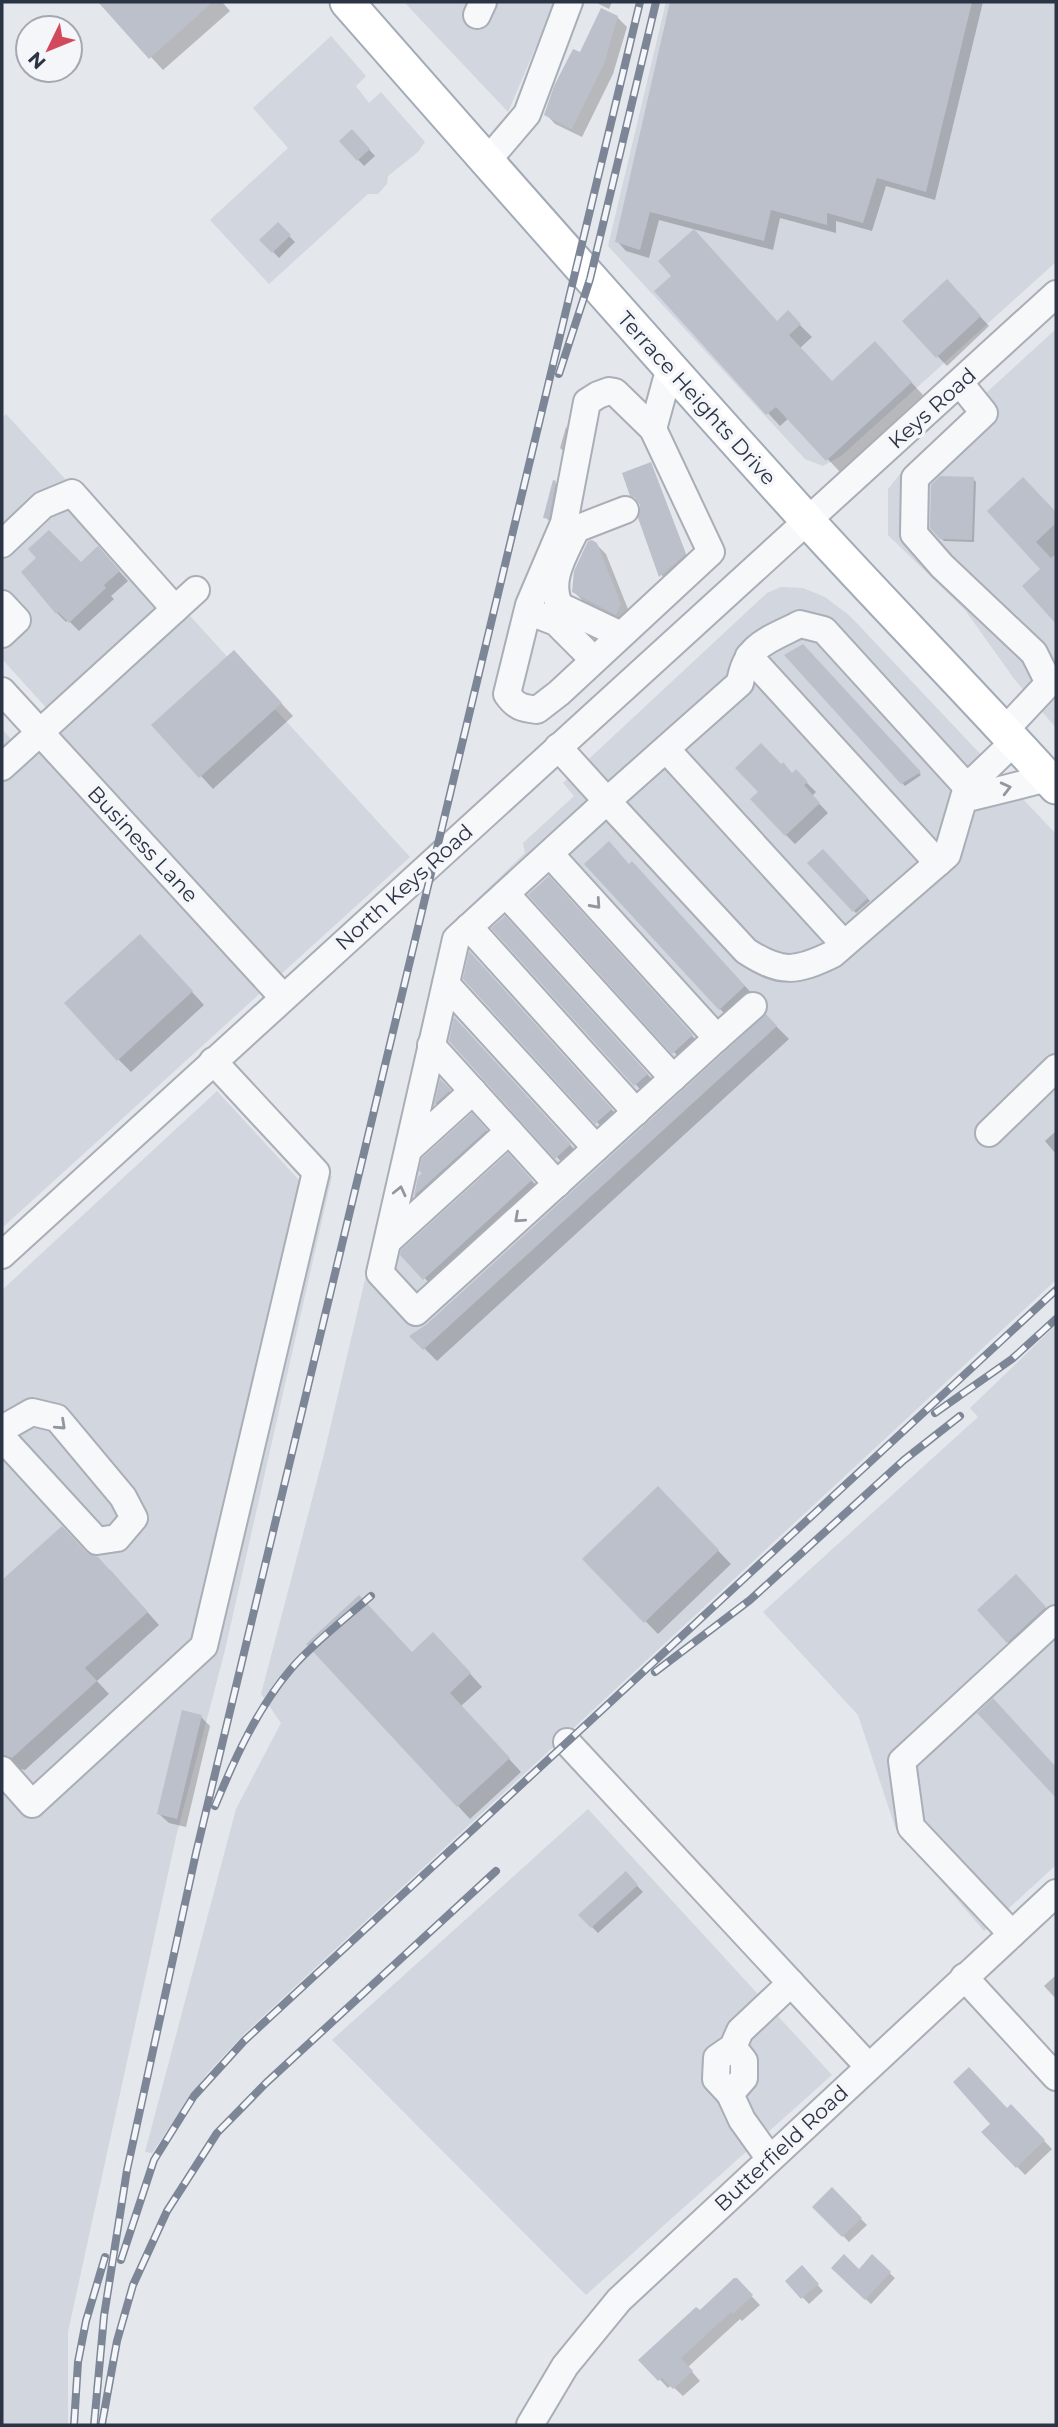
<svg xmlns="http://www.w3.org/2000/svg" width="1058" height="2427" font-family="Montserrat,sans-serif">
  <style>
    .built { fill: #d2d6de }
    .shadow { fill: #0003 }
    .building { fill: #bbc0ca }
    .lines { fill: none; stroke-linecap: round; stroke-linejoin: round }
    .minor-casing { stroke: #a9aeb7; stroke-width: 30 }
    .major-casing { stroke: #a3abb8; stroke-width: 37 }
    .minor { stroke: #f7f8fa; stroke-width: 26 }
    .major { stroke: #fff; stroke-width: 33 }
    .rail-casing { stroke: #7d8696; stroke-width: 8 }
    .rail { stroke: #f4f6f9; stroke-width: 5; stroke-dasharray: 16; stroke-linecap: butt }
    .oneway { stroke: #9196a0 }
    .labels { text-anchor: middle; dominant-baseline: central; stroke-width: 7; stroke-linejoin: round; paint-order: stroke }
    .street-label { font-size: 21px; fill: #2b3445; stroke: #f4f6f9 }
  </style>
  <rect width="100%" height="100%" fill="#e4e7ec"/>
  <g class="built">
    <path d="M404 2H555L508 112Z"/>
    <path d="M666 2H1056V262L841 456 823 466 805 459 608 246Z"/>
    <path d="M331 36 366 76 356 86 369 103 381 92 425 142 418 152 388 176 387 184 378 194H368L269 284 210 220 288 148 253 108Z"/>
    <path d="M1056 329V728L1015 680 965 610 888 535V489L907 465Z"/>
    <path d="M6 414 410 857 2 1228V729L26 756 61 724 2 659V418Z"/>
    <path d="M781 587 803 588 825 597 850 616 1056 834V1280L244 2034 206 2075 152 2153 145 2152 236 1809 281 1723 261 1694 324 1454 448 927 525 853 523 843 574 796 563 783 767 593Z"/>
    <path d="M217 1091 298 1179 332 1176 225 1650 176 1837 68 2332V2425H2V1290Z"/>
    <path d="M1056 1325V1865L984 1931 895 1827 858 1715 763 1612 978 1417 970 1408Z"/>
    <path d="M588 1809 832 2075 586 2295 332 2040Z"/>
  </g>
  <g class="shadow">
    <path d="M109 2H222L230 11 163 70 104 6Z"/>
    <path d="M595 2H612L609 9Z"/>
    <path d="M672 2H983L935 200 886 186 872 231 836 221V233L780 218 773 250 659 220 649 258 626 251 617 241Z"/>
    <path d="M617 17 627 27 613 74 582 137 555 124 546 114 581 54Z"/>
    <path d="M352 131 375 156 364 166 341 141Z"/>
    <path d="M278 225 295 242 279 258 262 240Z"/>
    <path d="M656 291 777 323 788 313 812 337 800 348 832 383 887 356 923 395 840 472 789 418 780 426Z"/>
    <path d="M956 291 989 326 947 366 904 321Z"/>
    <path d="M566 427 575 436 570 457 560 448Z"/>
    <path d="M651 464 687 557 663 578 640 518Z"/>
    <path d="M973 479 976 482 974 542 944 541 932 528Z"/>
    <path d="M1023 479 1056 514V621L1024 586 1043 569 989 511Z"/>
    <path d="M555 483 565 492 555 526 545 517Z"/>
    <path d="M596 544 606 554 630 614 625 623 583 601 574 592Z"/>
    <path d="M107 558 128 581 111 596 114 599 79 631 68 620 66 622 57 613 81 564Z"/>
    <path d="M803 646 921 775 905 786 786 655Z"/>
    <path d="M246 665 293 716 213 789 154 725Z"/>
    <path d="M805 781 816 792 812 796 828 813 795 844 786 835Z"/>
    <path d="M823 851 870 901 856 913 810 864Z"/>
    <path d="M630 866 643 876 756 998 732 1020 720 1009Z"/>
    <path d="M561 891 704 1049 686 1065 530 895Z"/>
    <path d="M494 928 517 931 659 1087 648 1098Z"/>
    <path d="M152 948 204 1005 131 1072 118 1059Z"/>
    <path d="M482 966 623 1122 609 1135 465 979Z"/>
    <path d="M766 1016 789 1039 437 1361 412 1336 428 1325Z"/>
    <path d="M467 1032 582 1158 569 1170 557 1157Z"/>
    <path d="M441 1082 455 1097 442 1109 436 1104Z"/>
    <path d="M481 1125 495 1140 424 1205 415 1196 420 1178Z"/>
    <path d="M1056 1131V1154L1045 1141Z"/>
    <path d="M520 1168 544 1194 437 1291 402 1254Z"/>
    <path d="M658 1489 731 1564 658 1634 585 1559Z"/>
    <path d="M62 1528 87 1554 111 1571 159 1625 97 1681 109 1694 25 1770 14 1767 2 1754V1582Z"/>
    <path d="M1025 1586 1054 1617 1017 1651 1008 1642Z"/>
    <path d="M446 1647 482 1687 461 1706 521 1772 470 1819 458 1806 412 1654Z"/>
    <path d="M201 1717 210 1726 186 1827 169 1823 159 1814Z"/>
    <path d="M626 1874 643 1892 598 1933 580 1915Z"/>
    <path d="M1056 1975V1999L1044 1986Z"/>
    <path d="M1011 2107 1052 2149 1025 2175 984 2132Z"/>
    <path d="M832 2190 867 2225 849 2242 815 2207Z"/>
    <path d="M872 2257 895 2278 871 2304 833 2268 859 2271Z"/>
    <path d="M808 2274 823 2291 809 2304 787 2281Z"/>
    <path d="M736 2280 760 2305 742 2321 740 2319 688 2367 700 2381 683 2396 671 2385 668 2388 641 2360Z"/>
  </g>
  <g class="building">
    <path d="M98 2H213L149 59Z"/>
    <path d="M670 2H972L926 192 877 178 863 223 827 213V225L771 210 764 241 650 212 640 250 615 242Z"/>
    <path d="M601 8 618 16 604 64 572 129 544 115 554 86 573 49 580 52Z"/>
    <path d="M352 129 370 149 357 161 339 141Z"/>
    <path d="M278 222 291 235 272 253 259 240Z"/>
    <path d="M694 229 777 321 788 310 801 324 789 335 832 381 875 341 912 382 826 461 776 407 766 415 654 291 671 276 658 261Z"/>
    <path d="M947 279 981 316 936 358 902 321Z"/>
    <path d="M651 462 686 554 659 577 638 518 640 505 635 498 630 496 622 473Z"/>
    <path d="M940 476 974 477 972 540 940 539 930 528 931 485Z"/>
    <path d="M1023 477 1056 512V523L1036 542 1051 558 1056 554V624L1022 586 1040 569 987 511Z"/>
    <path d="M553 480 556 481 549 519 543 518Z"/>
    <path d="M49 530 81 562 98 546 120 571 104 585 106 588 69 623 58 612 56 614 21 572 36 558 28 549Z"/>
    <path d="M592 540 597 543 621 604 616 615 572 592 574 571 588 541Z"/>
    <path d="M803 644 921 772 901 784 784 655Z"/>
    <path d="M234 650 282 703 199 778 151 725Z"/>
    <path d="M761 743 781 764 783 762 792 773 796 769 808 782 804 785 820 803 785 836 750 799 758 792 735 768Z"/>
    <path d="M609 841 629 864 632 861 745 986 719 1010 584 864Z"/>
    <path d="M823 849 868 898 853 912 807 863Z"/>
    <path d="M549 876 693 1035 672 1054 528 895Z"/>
    <path d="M505 916 648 1074 634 1086 491 928Z"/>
    <path d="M140 934 193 991 117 1061 64 1003Z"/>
    <path d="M469 951 612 1109 595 1124 463 979Z"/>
    <path d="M766 1014 777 1026 423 1350 409 1336 427 1324Z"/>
    <path d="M454 1017 571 1144 555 1159 449 1041Z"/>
    <path d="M440 1079 451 1090 434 1105Z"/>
    <path d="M472 1113 487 1130 414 1196 418 1177 422 1173 419 1171 422 1158Z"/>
    <path d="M508 1153 532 1180 423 1280 400 1255 401 1250Z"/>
    <path d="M658 1486 719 1550 644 1623 582 1559Z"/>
    <path d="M62 1526 86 1552 98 1557 148 1612 85 1668 97 1681 12 1758 2 1755V1580Z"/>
    <path d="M1016 1574 1046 1607 1007 1643 977 1610Z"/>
    <path d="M359 1595 412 1652 433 1632 471 1673 450 1693 510 1758 457 1807 306 1644Z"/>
    <path d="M993 1698 1056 1767V1798L977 1713Z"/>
    <path d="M182 1710 202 1715 177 1819 157 1814Z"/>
    <path d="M626 1871 638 1885 591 1928 578 1915Z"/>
    <path d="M969 2067 1007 2108 1011 2104 1045 2140 1016 2168 981 2132 990 2124 953 2082Z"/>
    <path d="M832 2187 862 2218 842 2237 812 2207Z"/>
    <path d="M844 2254 859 2269 872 2254 891 2272 865 2300 831 2268Z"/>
    <path d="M802 2265 819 2284 801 2299 785 2281Z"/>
    <path d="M734 2278H737L753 2295 733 2314 731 2312 681 2358 693 2371 673 2389 662 2378 658 2381 638 2360 696 2307 700 2310Z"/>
  </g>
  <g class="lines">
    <defs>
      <g id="minor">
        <path d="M477 15 483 2"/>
        <path d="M487 161 527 114 569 2"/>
        <path d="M960 383 984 413 915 478 914 534 942 566 1034 653 1049 683 1005 730"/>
        <path d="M609 391 615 392 653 429 711 552 559 693 537 710C522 708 516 707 507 694L529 605 564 523 587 402 598 395Z"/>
        <path d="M653 429 670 367"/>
        <path d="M2 544 43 505 72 493 175 609"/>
        <path d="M2 604 17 620 2 634"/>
        <path d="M530 612 556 622 594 660"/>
        <path d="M800 624 824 630 967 787 947 855 833 954C796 972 781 974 746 951L607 801 740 683C746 644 769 640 800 624Z"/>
        <path d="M621 635 560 606C546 580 566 552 576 529L625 510"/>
        <path d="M749 656 938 863"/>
        <path d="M2 691 283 997"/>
        <path d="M666 749 844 944"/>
        <path d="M2 767 196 590"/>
        <path d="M967 787 1015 741"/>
        <path d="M964 799 1048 778"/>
        <path d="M550 854 717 1038 416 1312 380 1273 456 939 607 801 558 747"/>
        <path d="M506 894 673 1078"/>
        <path d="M469 927 636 1112"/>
        <path d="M446 984 596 1148"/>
        <path d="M717 1038 753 1006"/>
        <path d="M431 1045 557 1184"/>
        <path d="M989 1133 1056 1068"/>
        <path d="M409 1149 473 1091"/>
        <path d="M388 1241 509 1131"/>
        <path d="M2 1255 1056 294"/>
        <path d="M2 1429 32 1412 57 1418 123 1497 134 1518 117 1538 97 1541 7 1443 2 1441"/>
        <path d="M567 1742 868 2066"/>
        <path d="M2 1770 32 1804 204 1646 316 1172 213 1061"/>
        <path d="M1012 1934 911 1827 902 1761 1056 1619"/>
        <path d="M964 1977 1056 2077"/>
        <path d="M730 2094 744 2078V2061L733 2047"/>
        <path d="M770 2159 742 2120 730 2094 716 2079 717 2058 733 2047 740 2031 791 1983"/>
        <path d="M530 2425 565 2366 619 2300 1056 1893"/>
      </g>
      <path id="major" d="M347 2C499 175 651 348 806 519 888 609 974 696 1056 787"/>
    </defs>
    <use href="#minor" class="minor-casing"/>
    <use href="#major" class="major-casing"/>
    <use href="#minor" class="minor"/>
    <use href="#major" class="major"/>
    <defs>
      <g id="rail">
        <path d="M559 374 590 279 656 2"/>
        <path d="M935 1413 1012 1359 1056 1319"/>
        <path d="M655 1672 750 1600 904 1460 960 1416"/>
        <path d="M215 1806C235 1758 257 1709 291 1669 312 1644 346 1618 371 1596"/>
        <path d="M121 2260 154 2160 194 2096 244 2041 1056 1290"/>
        <path d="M102 2424 117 2341 133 2285 167 2211 217 2133 266 2083 496 1871"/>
        <path d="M74 2425 78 2362 86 2321 105 2257"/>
        <path d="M94 2425 104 2316 127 2170 196 1853 640 2"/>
      </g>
    </defs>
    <use href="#rail" class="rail-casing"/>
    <use href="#rail" class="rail"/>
  </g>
  <defs><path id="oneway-chevron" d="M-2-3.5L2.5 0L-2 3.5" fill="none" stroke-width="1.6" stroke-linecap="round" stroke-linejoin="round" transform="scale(1.75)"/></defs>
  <g class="oneway">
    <use href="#oneway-chevron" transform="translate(1006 788) rotate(-14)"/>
    <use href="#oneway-chevron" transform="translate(596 904) rotate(48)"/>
    <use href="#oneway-chevron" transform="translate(400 1191) rotate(-77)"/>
    <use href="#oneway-chevron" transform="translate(519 1218) rotate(138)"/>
    <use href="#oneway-chevron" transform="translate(61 1425) rotate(43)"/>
  </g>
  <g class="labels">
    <g class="street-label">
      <text transform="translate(697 398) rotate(48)">Terrace Heights Drive</text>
      <text transform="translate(932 408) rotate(-42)">Keys Road</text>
      <text transform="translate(143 844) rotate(47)">Business Lane</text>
      <text transform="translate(404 887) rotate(-42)">North Keys Road</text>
      <text transform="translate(781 2148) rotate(-43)">Butterfield Road</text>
    </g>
  </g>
  <rect width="1058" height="2427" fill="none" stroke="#2b3445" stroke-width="7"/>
  <g transform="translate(49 49) rotate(227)"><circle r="33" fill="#f4f6f9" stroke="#a4a8b1" stroke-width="2"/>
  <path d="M0-5L12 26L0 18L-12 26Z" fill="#d1495b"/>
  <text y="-10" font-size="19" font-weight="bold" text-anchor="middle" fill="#2b3445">N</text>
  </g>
</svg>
